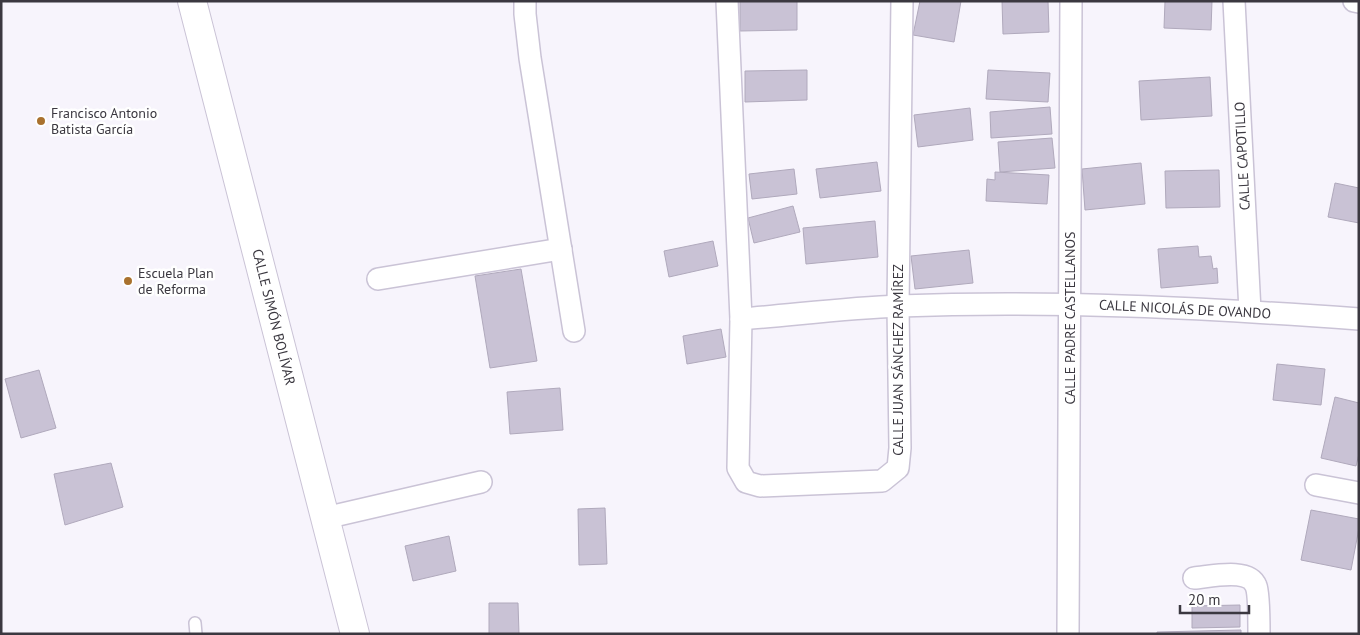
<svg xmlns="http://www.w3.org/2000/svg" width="1360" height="635" font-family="'PT Sans',sans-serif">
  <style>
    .building { fill: #c9c2d5; stroke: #b0a9bc }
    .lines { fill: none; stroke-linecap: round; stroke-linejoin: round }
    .service-casing { stroke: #cac3d6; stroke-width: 14 }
    .minor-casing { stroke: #cac3d6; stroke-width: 24 }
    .tertiary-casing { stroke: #cac3d6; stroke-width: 30 }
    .service { stroke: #fff; stroke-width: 11 }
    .minor { stroke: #fff; stroke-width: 21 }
    .tertiary { stroke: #fff; stroke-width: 28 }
    .poi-dot { fill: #a9712e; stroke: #fff; stroke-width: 2 }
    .labels { text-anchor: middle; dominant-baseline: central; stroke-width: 5; stroke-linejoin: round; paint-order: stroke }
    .poi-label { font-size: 14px; fill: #3b3840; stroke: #fff; text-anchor: start }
    .street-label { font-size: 14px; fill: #3b3840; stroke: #fff }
  </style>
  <rect width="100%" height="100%" fill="#f7f4fc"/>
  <g class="building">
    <path d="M740 1H797V30L740 31Z"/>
    <path d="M920 1H961L954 42 913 35Z"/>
    <path d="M1002 1H1048L1049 32 1003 34Z"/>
    <path d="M1165 1H1212L1211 30 1164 28Z"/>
    <path d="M807 70V100L745 102V71Z"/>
    <path d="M988 70 1050 73 1048 102 986 99Z"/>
    <path d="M1210 77 1212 116 1141 120 1139 81Z"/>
    <path d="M1050 107 1052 134 991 138 990 112Z"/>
    <path d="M970 108 973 140 918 147 914 115Z"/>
    <path d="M1052 138 1055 168 1000 172 998 142Z"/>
    <path d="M877 162 881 191 820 198 816 169Z"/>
    <path d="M1141 163 1145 204 1085 210 1082 169Z"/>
    <path d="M794 169 797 194 752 199 749 174Z"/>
    <path d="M1219 170 1220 207 1166 208 1165 171Z"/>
    <path d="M995 172 1049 175 1047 204 986 201 987 179 995 180Z"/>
    <path d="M1335 183 1359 188V223L1328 217Z"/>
    <path d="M793 206 800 232 754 243 748 218Z"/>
    <path d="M875 221 878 257 806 264 803 228Z"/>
    <path d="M713 241 718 266 669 277 664 251Z"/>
    <path d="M1198 246 1199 257 1211 256 1213 269 1217 268 1218 283 1161 288 1158 249Z"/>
    <path d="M969 250 973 283 915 289 911 256Z"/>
    <path d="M521 269 537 361 490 368 475 276Z"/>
    <path d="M721 329 726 357 687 364 683 336Z"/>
    <path d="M1277 364 1325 369 1321 405 1273 400Z"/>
    <path d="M39 370 56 428 21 438 5 379Z"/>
    <path d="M560 388 563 430 510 434 507 392Z"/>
    <path d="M1335 397 1359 403V454L1356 466 1321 458Z"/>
    <path d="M111 463 123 507 65 525 54 474Z"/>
    <path d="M605 508 607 564 579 565 578 509Z"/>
    <path d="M1311 510 1359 519V528L1351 570 1301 560Z"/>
    <path d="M449 536 456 571 413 581 405 546Z"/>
    <path d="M489 603H518L519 634H489Z"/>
    <path d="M1240 605V627L1192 628V606Z"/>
    <path d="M1241 630V634H1157V632Z"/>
  </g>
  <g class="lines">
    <defs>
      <path id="service" d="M195 623 196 634"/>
      <g id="minor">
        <path d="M525 1V14L530 58 574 331"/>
        <path d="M727 1 741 319 738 468 746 482 760 486 882 481 898 468 900 448 898 306 902 1"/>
        <path d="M1234 1 1250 311"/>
        <path d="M1354 1 1359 2"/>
        <path d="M378 279 561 249"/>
        <path d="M741 319C793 315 846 308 899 306 1052 300 1206 308 1359 319"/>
        <path d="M1316 485 1359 493"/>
        <path d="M325 518 481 482"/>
        <path d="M1194 578C1209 577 1249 567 1256 586 1259 593 1259 624 1259 634"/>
        <path d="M1068 634 1071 1"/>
      </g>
      <path id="tertiary" d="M192 1 355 634"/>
    </defs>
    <use href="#service" class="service-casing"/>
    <use href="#minor" class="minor-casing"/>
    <use href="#tertiary" class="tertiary-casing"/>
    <use href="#service" class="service"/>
    <use href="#minor" class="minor"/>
    <use href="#tertiary" class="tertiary"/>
  </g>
  <g class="poi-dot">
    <circle cx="41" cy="121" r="5"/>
    <circle cx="128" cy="281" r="5"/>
  </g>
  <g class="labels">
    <g class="poi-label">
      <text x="51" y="113">Francisco Antonio<tspan x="51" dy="16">Batista García</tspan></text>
      <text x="138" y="273">Escuela Plan<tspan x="138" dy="16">de Reforma</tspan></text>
    </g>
    <g class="street-label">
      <text transform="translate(1242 156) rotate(-93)">CALLE CAPOTILLO</text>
      <text transform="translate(1185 309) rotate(3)">CALLE NICOLÁS DE OVANDO</text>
      <text transform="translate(274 317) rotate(76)">CALLE SIMÓN BOLÍVAR</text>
      <text transform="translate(1070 318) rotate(-90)">CALLE PADRE CASTELLANOS</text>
      <text transform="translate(898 360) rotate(-90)">CALLE JUAN SÁNCHEZ RAMÍREZ</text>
    </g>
  </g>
  <rect width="1360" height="635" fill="none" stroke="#3b3840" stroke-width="5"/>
  <path d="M1180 605v8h69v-8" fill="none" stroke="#3b3840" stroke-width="2.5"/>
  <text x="1188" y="605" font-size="15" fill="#3b3840" stroke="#ffffff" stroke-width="4" paint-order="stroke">20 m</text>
</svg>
